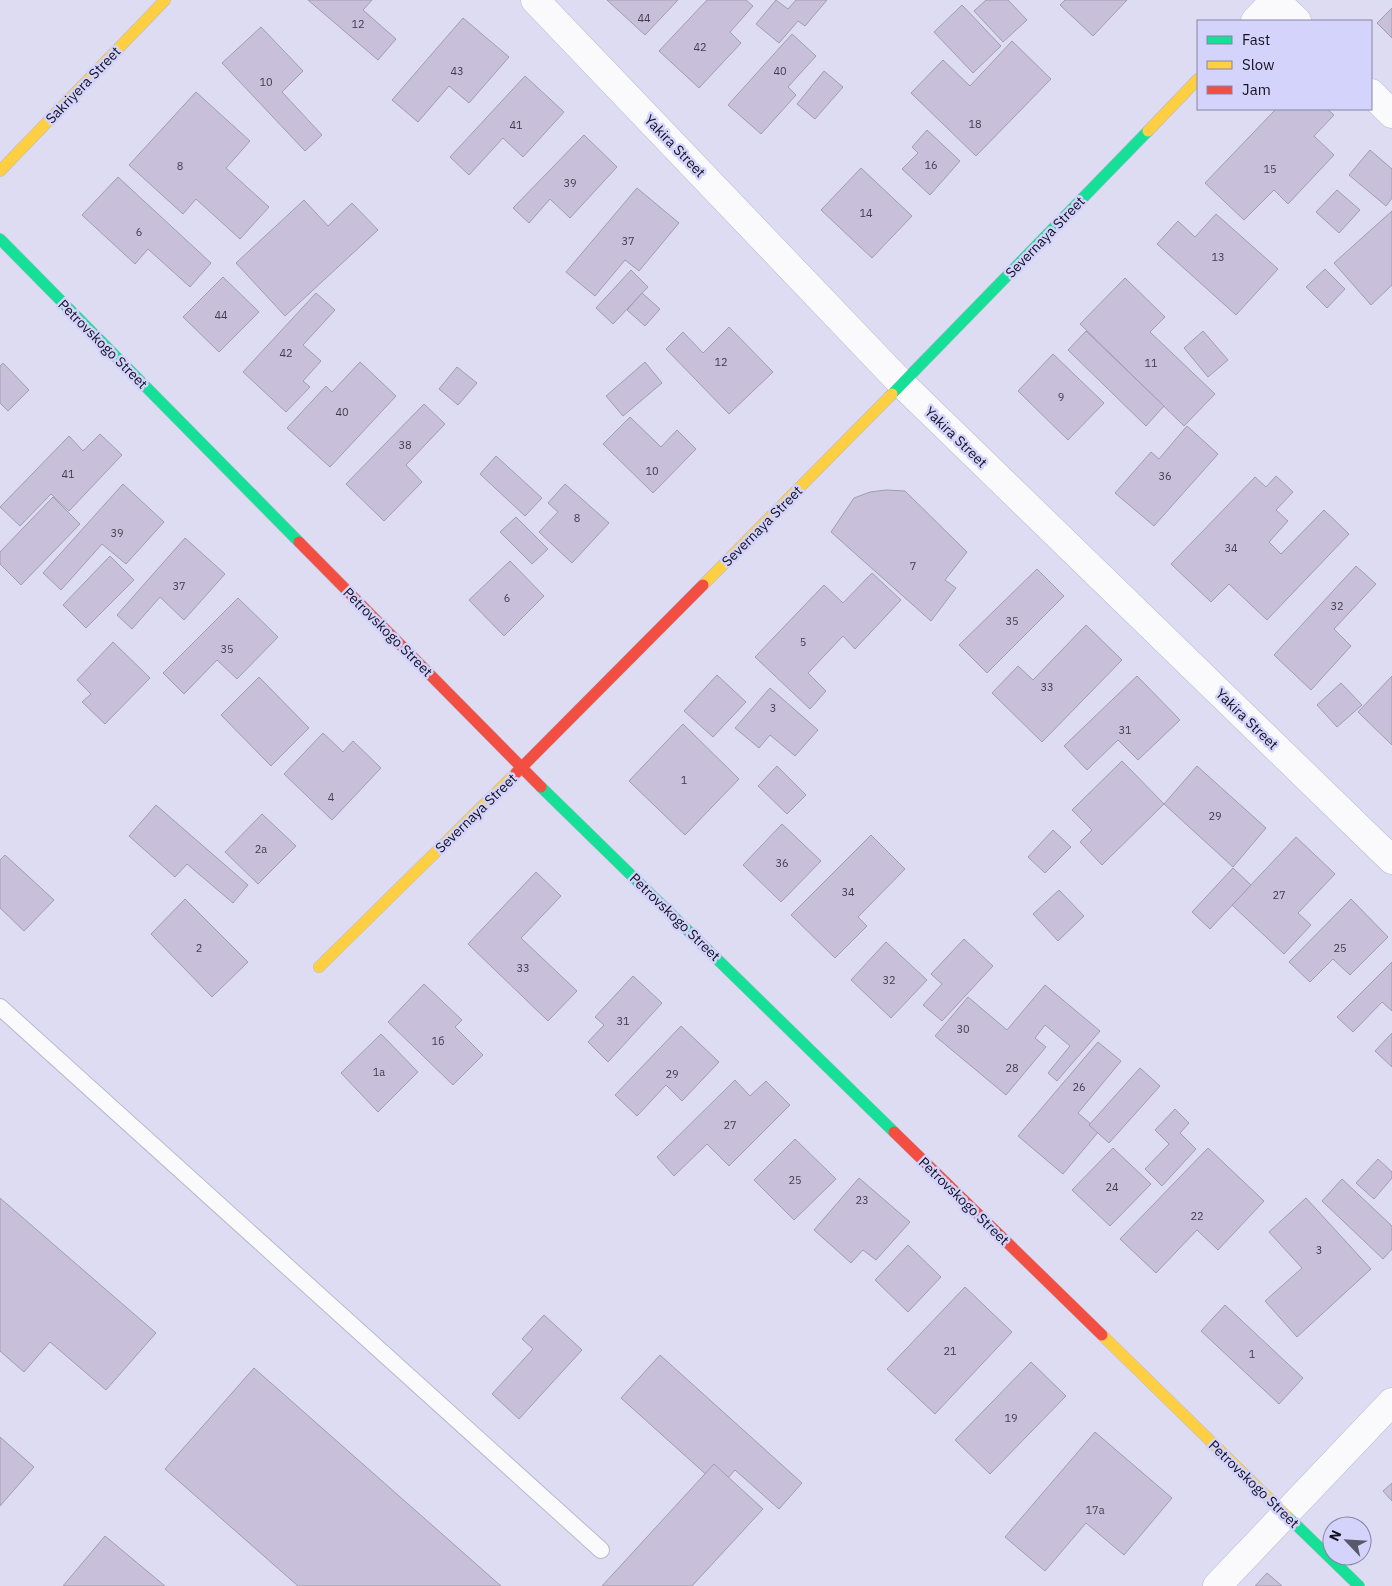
<svg xmlns="http://www.w3.org/2000/svg" width="1392" height="1586" font-family="'IBM Plex Sans',sans-serif">
  <style>
    .building { fill: #c8bfdb; stroke: #a19dae }
    .lines { fill: none; stroke-linecap: round; stroke-linejoin: round }
    .lane-casing { stroke: #bab9cb; stroke-width: 18 }
    .street-casing { stroke: #bab9cb; stroke-width: 29 }
    .fast-casing { stroke: #bab9cb; stroke-width: 12 }
    .slow-casing { stroke: #bab9cb; stroke-width: 12 }
    .jam-casing { stroke: #bab9cb; stroke-width: 12 }
    .lane { stroke: #fafafd; stroke-width: 16 }
    .street { stroke: #fafafd; stroke-width: 28 }
    .fast { stroke: #16e098; stroke-width: 11 }
    .slow { stroke: #ffcf43; stroke-width: 11 }
    .jam { stroke: #f24e42; stroke-width: 11 }
    .labels { text-anchor: middle; dominant-baseline: central; stroke-width: 5; stroke-linejoin: round; paint-order: stroke }
    .number-label { font-size: 11px; fill: #403c4e }
    .street-label { font-size: 14px; fill: #12111f; stroke: #d4d3fc }
  </style>
  <rect width="100%" height="100%" fill="#dddcf3"/>
  <g class="building">
    <path d="M308 0H372L363 10 396 39 378 60Z"/>
    <path d="M607 0H678L645 35Z"/>
    <path d="M707 0H746L753 6 730 32 741 43 699 88 659 51Z"/>
    <path d="M776 0 788 9 796 0H827L805 26 798 21 779 43 756 24Z"/>
    <path d="M986 0H1008L1027 20 1003 42 974 11Z"/>
    <path d="M1065 0H1127L1093 36 1060 5Z"/>
    <path d="M962 5 1001 46 973 73 934 32Z"/>
    <path d="M1392 8V38L1377 23Z"/>
    <path d="M463 18 509 57 469 103 449 86 418 122 392 100Z"/>
    <path d="M261 27 303 71 282 92 322 135 305 151 222 63Z"/>
    <path d="M792 34 816 56 788 87 796 95 761 134 728 105Z"/>
    <path d="M1012 41 1051 79 976 156 911 93 943 60 970 86Z"/>
    <path d="M824 71 843 87 815 119 797 104Z"/>
    <path d="M525 76 564 112 523 157 503 138 469 175 450 157Z"/>
    <path d="M196 92 250 141 226 168 269 207 240 239 196 199 183 214 129 165Z"/>
    <path d="M1276 109H1327L1334 115 1314 136 1334 155 1288 204 1274 190 1244 220 1205 183Z"/>
    <path d="M927 130 960 161 930 195 902 169 918 153 912 147Z"/>
    <path d="M584 135 617 167 570 218 550 199 529 223 513 208Z"/>
    <path d="M1370 150 1392 169V198L1386 206 1349 175Z"/>
    <path d="M861 168 912 216 872 258 821 210Z"/>
    <path d="M118 177 211 263 190 287 148 249 135 264 82 215Z"/>
    <path d="M637 188 679 223 639 271 625 260 595 296 566 272Z"/>
    <path d="M1337 190 1360 210 1339 233 1316 212Z"/>
    <path d="M304 200 328 226 352 203 378 230 285 316 236 263Z"/>
    <path d="M1392 211V285L1371 305 1334 263Z"/>
    <path d="M1216 214 1278 269 1236 315 1157 244 1178 221 1195 237Z"/>
    <path d="M1325 269 1345 289 1327 308 1306 287Z"/>
    <path d="M631 270 648 287 613 324 596 308Z"/>
    <path d="M223 277 259 312 219 352 183 317Z"/>
    <path d="M1125 278 1165 317 1150 332 1215 394 1184 426 1080 324Z"/>
    <path d="M316 293 335 310 303 345 321 361 303 381 310 387 286 412 243 372Z"/>
    <path d="M642 293 660 309 645 326 627 310Z"/>
    <path d="M729 327 773 372 729 414 666 349 683 332 703 353Z"/>
    <path d="M1086 331 1164 406 1146 426 1068 350Z"/>
    <path d="M1203 331 1228 360 1208 377 1184 348Z"/>
    <path d="M1053 354 1104 403 1068 440 1018 391Z"/>
    <path d="M360 362 396 396 330 467 287 428 326 386 332 392Z"/>
    <path d="M645 362 662 383 623 416 606 396Z"/>
    <path d="M3 363 29 390 8 411 0 403V366Z"/>
    <path d="M457 367 477 383 458 405 439 389Z"/>
    <path d="M424 404 445 424 406 465 422 482 384 521 346 484Z"/>
    <path d="M630 417 661 447 677 430 696 449 653 493 603 444Z"/>
    <path d="M1187 426 1218 454 1154 526 1115 493 1151 452 1159 459Z"/>
    <path d="M100 434 122 455 69 511 51 494 20 526 0 507 69 436 83 451Z"/>
    <path d="M496 456 542 498 525 516 480 474Z"/>
    <path d="M1276 476 1293 492 1276 510 1288 521 1269 542 1281 554 1324 510 1349 534 1267 620 1229 584 1211 602 1171 564 1255 477 1266 487Z"/>
    <path d="M123 484 164 522 126 564 102 544 61 590 43 573Z"/>
    <path d="M565 484 609 523 572 563 539 532 558 512 548 503Z"/>
    <path d="M886 490 905 491 967 552 945 580 956 588 931 621 831 532 854 498 870 492Z"/>
    <path d="M53 497 80 524 21 585 0 564V552Z"/>
    <path d="M516 517 548 549 532 564 500 532Z"/>
    <path d="M185 538 225 574 184 620 160 597 132 629 117 615Z"/>
    <path d="M110 556 134 580 86 628 63 605Z"/>
    <path d="M510 561 544 596 504 636 469 600Z"/>
    <path d="M1356 566 1376 584 1334 629 1351 646 1311 690 1274 655Z"/>
    <path d="M1037 569 1064 596 987 673 959 645Z"/>
    <path d="M872 573 901 600 855 649 843 636 808 673 826 691 810 709 755 657 824 585 843 603Z"/>
    <path d="M238 598 278 637 237 679 217 660 184 694 163 673Z"/>
    <path d="M1086 625 1122 660 1042 742 992 693 1018 666 1033 680Z"/>
    <path d="M113 642 150 678 105 724 82 702 91 694 77 680Z"/>
    <path d="M717 675 746 702 713 737 684 711Z"/>
    <path d="M1137 676 1180 720 1138 760 1118 740 1087 770 1064 746Z"/>
    <path d="M1392 676V745L1358 712Z"/>
    <path d="M259 677 309 728 271 766 221 715Z"/>
    <path d="M1341 683 1362 705 1337 727 1317 705Z"/>
    <path d="M770 688 818 730 795 756 770 735 759 748 735 728Z"/>
    <path d="M683 724 739 779 685 835 629 781Z"/>
    <path d="M323 733 343 752 353 741 381 768 332 820 284 774Z"/>
    <path d="M1122 761 1164 804 1102 865 1080 842 1092 830 1072 810Z"/>
    <path d="M777 766 806 795 787 814 758 786Z"/>
    <path d="M1197 766 1266 828 1233 867 1164 804Z"/>
    <path d="M156 805 248 885 233 903 187 864 175 877 129 836Z"/>
    <path d="M262 814 296 846 258 884 225 852Z"/>
    <path d="M782 824 821 861 781 902 743 865Z"/>
    <path d="M1053 830 1071 847 1045 873 1028 857Z"/>
    <path d="M871 835 905 869 858 917 867 926 835 958 791 915Z"/>
    <path d="M1296 837 1335 874 1298 913 1311 925 1284 954 1232 905Z"/>
    <path d="M5 855 54 900 24 931 0 908V860Z"/>
    <path d="M1233 868 1251 885 1210 929 1192 912Z"/>
    <path d="M536 872 561 896 521 938 577 991 548 1021 468 944Z"/>
    <path d="M1059 890 1084 916 1058 941 1033 914Z"/>
    <path d="M185 899 248 962 212 997 151 934Z"/>
    <path d="M1351 899 1388 937 1350 975 1333 959 1310 982 1289 962Z"/>
    <path d="M964 939 993 966 942 1021 923 1005 942 984 931 974Z"/>
    <path d="M886 942 927 980 891 1018 851 980Z"/>
    <path d="M1392 962V1011L1382 1002 1353 1032 1337 1017Z"/>
    <path d="M633 976 662 1003 608 1062 588 1042 604 1025 595 1017Z"/>
    <path d="M424 984 462 1020 455 1027 483 1055 453 1085 388 1022Z"/>
    <path d="M1045 985 1100 1031 1057 1081 1048 1073 1070 1046 1045 1025 1035 1038 1046 1047 1006 1095 935 1036 968 997 1007 1030Z"/>
    <path d="M681 1026 719 1062 682 1101 666 1085 637 1116 615 1095Z"/>
    <path d="M1392 1033V1067L1375 1051Z"/>
    <path d="M381 1034 418 1072 378 1112 341 1073Z"/>
    <path d="M1098 1042 1121 1061 1078 1113 1099 1131 1063 1174 1018 1136Z"/>
    <path d="M1140 1068 1160 1086 1109 1143 1089 1125Z"/>
    <path d="M735 1080 750 1096 766 1081 790 1105 729 1166 707 1144 674 1176 657 1157Z"/>
    <path d="M1175 1109 1189 1123 1180 1133 1196 1149 1162 1186 1145 1169 1169 1144 1155 1130Z"/>
    <path d="M795 1139 836 1179 794 1220 754 1180Z"/>
    <path d="M1113 1148 1151 1184 1110 1226 1072 1190Z"/>
    <path d="M1208 1148 1264 1201 1218 1250 1197 1230 1156 1273 1120 1239Z"/>
    <path d="M1378 1159 1392 1172V1178L1374 1199 1356 1183Z"/>
    <path d="M859 1178 910 1222 876 1260 863 1250 851 1263 814 1230Z"/>
    <path d="M1342 1179 1392 1226V1249L1383 1259 1322 1201Z"/>
    <path d="M0 1198 156 1333 106 1390 50 1342 24 1372 0 1351Z"/>
    <path d="M1306 1198 1371 1269 1297 1337 1265 1301 1302 1268 1269 1232Z"/>
    <path d="M908 1245 941 1277 908 1312 875 1280Z"/>
    <path d="M965 1287 1012 1332 935 1414 887 1369Z"/>
    <path d="M1225 1305 1303 1378 1279 1404 1201 1331Z"/>
    <path d="M544 1315 582 1350 519 1419 492 1394 533 1349 522 1339Z"/>
    <path d="M660 1355 802 1483 779 1509 735 1470 720 1487 621 1398Z"/>
    <path d="M1031 1362 1066 1396 990 1474 955 1440Z"/>
    <path d="M254 1368 501 1586H298L165 1469Z"/>
    <path d="M1095 1432 1172 1498 1124 1555 1086 1523 1045 1571 1005 1537Z"/>
    <path d="M0 1437 34 1467 0 1506Z"/>
    <path d="M714 1464 763 1509 692 1586H602Z"/>
    <path d="M1392 1483V1501L1383 1491Z"/>
    <path d="M105 1536 165 1586H63Z"/>
    <path d="M1267 1573 1282 1586H1255Z"/>
  </g>
  <g class="lines">
    <defs>
      <path id="lane" d="M0 1007 601 1550"/>
      <g id="street">
        <path d="M535 0 902 384 1392 860"/>
        <path d="M1275 0 1297 21"/>
        <path d="M1255 21 1275 0"/>
        <path d="M1371 93 1392 114"/>
        <path d="M1217 1586 1392 1402"/>
      </g>
      <g id="fast">
        <path d="M0 239 299 542"/>
        <path d="M892 394 1148 131"/>
        <path d="M541 787 894 1132"/>
        <path d="M1287 1516 1359 1586"/>
      </g>
      <g id="slow">
        <path d="M1148 131 1198 79"/>
        <path d="M0 171 165 0"/>
        <path d="M703 585 892 394"/>
        <path d="M319 967 516 773"/>
        <path d="M1102 1335 1287 1516"/>
      </g>
      <g id="jam">
        <path d="M299 542 541 787"/>
        <path d="M516 773 703 585"/>
        <path d="M894 1132 1102 1335"/>
      </g>
    </defs>
    <use href="#lane" class="lane-casing"/>
    <use href="#street" class="street-casing"/>
    <use href="#fast" class="fast-casing"/>
    <use href="#slow" class="slow-casing"/>
    <use href="#jam" class="jam-casing"/>
    <use href="#lane" class="lane"/>
    <use href="#street" class="street"/>
    <use href="#fast" class="fast"/>
    <use href="#slow" class="slow"/>
    <use href="#jam" class="jam"/>
  </g>
  <g class="labels">
    <g class="number-label">
      <text x="644" y="18">44</text>
      <text x="358" y="24">12</text>
      <text x="700" y="47">42</text>
      <text x="457" y="71">43</text>
      <text x="780" y="71">40</text>
      <text x="266" y="82">10</text>
      <text x="975" y="124">18</text>
      <text x="516" y="125">41</text>
      <text x="931" y="165">16</text>
      <text x="180" y="166">8</text>
      <text x="1270" y="169">15</text>
      <text x="570" y="183">39</text>
      <text x="866" y="213">14</text>
      <text x="139" y="232">6</text>
      <text x="628" y="241">37</text>
      <text x="1218" y="257">13</text>
      <text x="221" y="315">44</text>
      <text x="286" y="353">42</text>
      <text x="721" y="362">12</text>
      <text x="1151" y="363">11</text>
      <text x="1061" y="397">9</text>
      <text x="342" y="412">40</text>
      <text x="405" y="445">38</text>
      <text x="652" y="471">10</text>
      <text x="68" y="474">41</text>
      <text x="1165" y="476">36</text>
      <text x="577" y="518">8</text>
      <text x="117" y="533">39</text>
      <text x="1231" y="548">34</text>
      <text x="913" y="566">7</text>
      <text x="179" y="586">37</text>
      <text x="507" y="598">6</text>
      <text x="1337" y="606">32</text>
      <text x="1012" y="621">35</text>
      <text x="803" y="642">5</text>
      <text x="227" y="649">35</text>
      <text x="1047" y="687">33</text>
      <text x="773" y="708">3</text>
      <text x="1125" y="730">31</text>
      <text x="684" y="780">1</text>
      <text x="331" y="797">4</text>
      <text x="1215" y="816">29</text>
      <text x="261" y="849">2а</text>
      <text x="782" y="863">36</text>
      <text x="848" y="892">34</text>
      <text x="1279" y="895">27</text>
      <text x="199" y="948">2</text>
      <text x="1340" y="948">25</text>
      <text x="523" y="968">33</text>
      <text x="889" y="980">32</text>
      <text x="623" y="1021">31</text>
      <text x="963" y="1029">30</text>
      <text x="438" y="1041">1б</text>
      <text x="1012" y="1068">28</text>
      <text x="379" y="1072">1а</text>
      <text x="672" y="1074">29</text>
      <text x="1079" y="1087">26</text>
      <text x="730" y="1125">27</text>
      <text x="795" y="1180">25</text>
      <text x="1112" y="1187">24</text>
      <text x="862" y="1200">23</text>
      <text x="1197" y="1216">22</text>
      <text x="1319" y="1250">3</text>
      <text x="950" y="1351">21</text>
      <text x="1252" y="1354">1</text>
      <text x="1011" y="1418">19</text>
      <text x="1095" y="1510">17а</text>
    </g>
    <g class="street-label">
      <text transform="translate(83 85) rotate(-46)">Sakriyera Street</text>
      <text transform="translate(675 146) rotate(46)">Yakira Street</text>
      <text transform="translate(1045 237) rotate(-46)">Severnaya Street</text>
      <text transform="translate(103 344) rotate(45)">Petrovskogo Street</text>
      <text transform="translate(956 437) rotate(44)">Yakira Street</text>
      <text transform="translate(762 526) rotate(-45)">Severnaya Street</text>
      <text transform="translate(388 632) rotate(45)">Petrovskogo Street</text>
      <text transform="translate(1247 719) rotate(44)">Yakira Street</text>
      <text transform="translate(476 813) rotate(-44)">Severnaya Street</text>
      <text transform="translate(675 917) rotate(44)">Petrovskogo Street</text>
      <text transform="translate(964 1201) rotate(44)">Petrovskogo Street</text>
      <text transform="translate(1254 1484) rotate(44)">Petrovskogo Street</text>
    </g>
  </g>
  <rect x="1197" y="20" width="175" height="90" fill="#d4d3fc" stroke="#8685a4"/>
  <rect x="1207" y="36" width="25" height="8" fill="#16e098" stroke="#8685a4"/>
  <text x="1242" y="45" font-size="15" fill="#12111f">Fast</text>
  <rect x="1207" y="61" width="25" height="8" fill="#ffcf43" stroke="#8685a4"/>
  <text x="1242" y="70" font-size="15" fill="#12111f">Slow</text>
  <rect x="1207" y="86" width="25" height="8" fill="#f24e42" stroke="#8685a4"/>
  <text x="1242" y="95" font-size="15" fill="#12111f">Jam</text>
  <g transform="translate(1347 1541) rotate(295)"><circle r="24" fill="#d4d3fc" stroke="#8685a4"/>
  <path d="M0-4L9 19L0 12L-9 19Z" fill="#595869"/>
  <text y="-8" font-size="14" font-weight="bold" text-anchor="middle" fill="#12111f">N</text>
  </g>
</svg>
